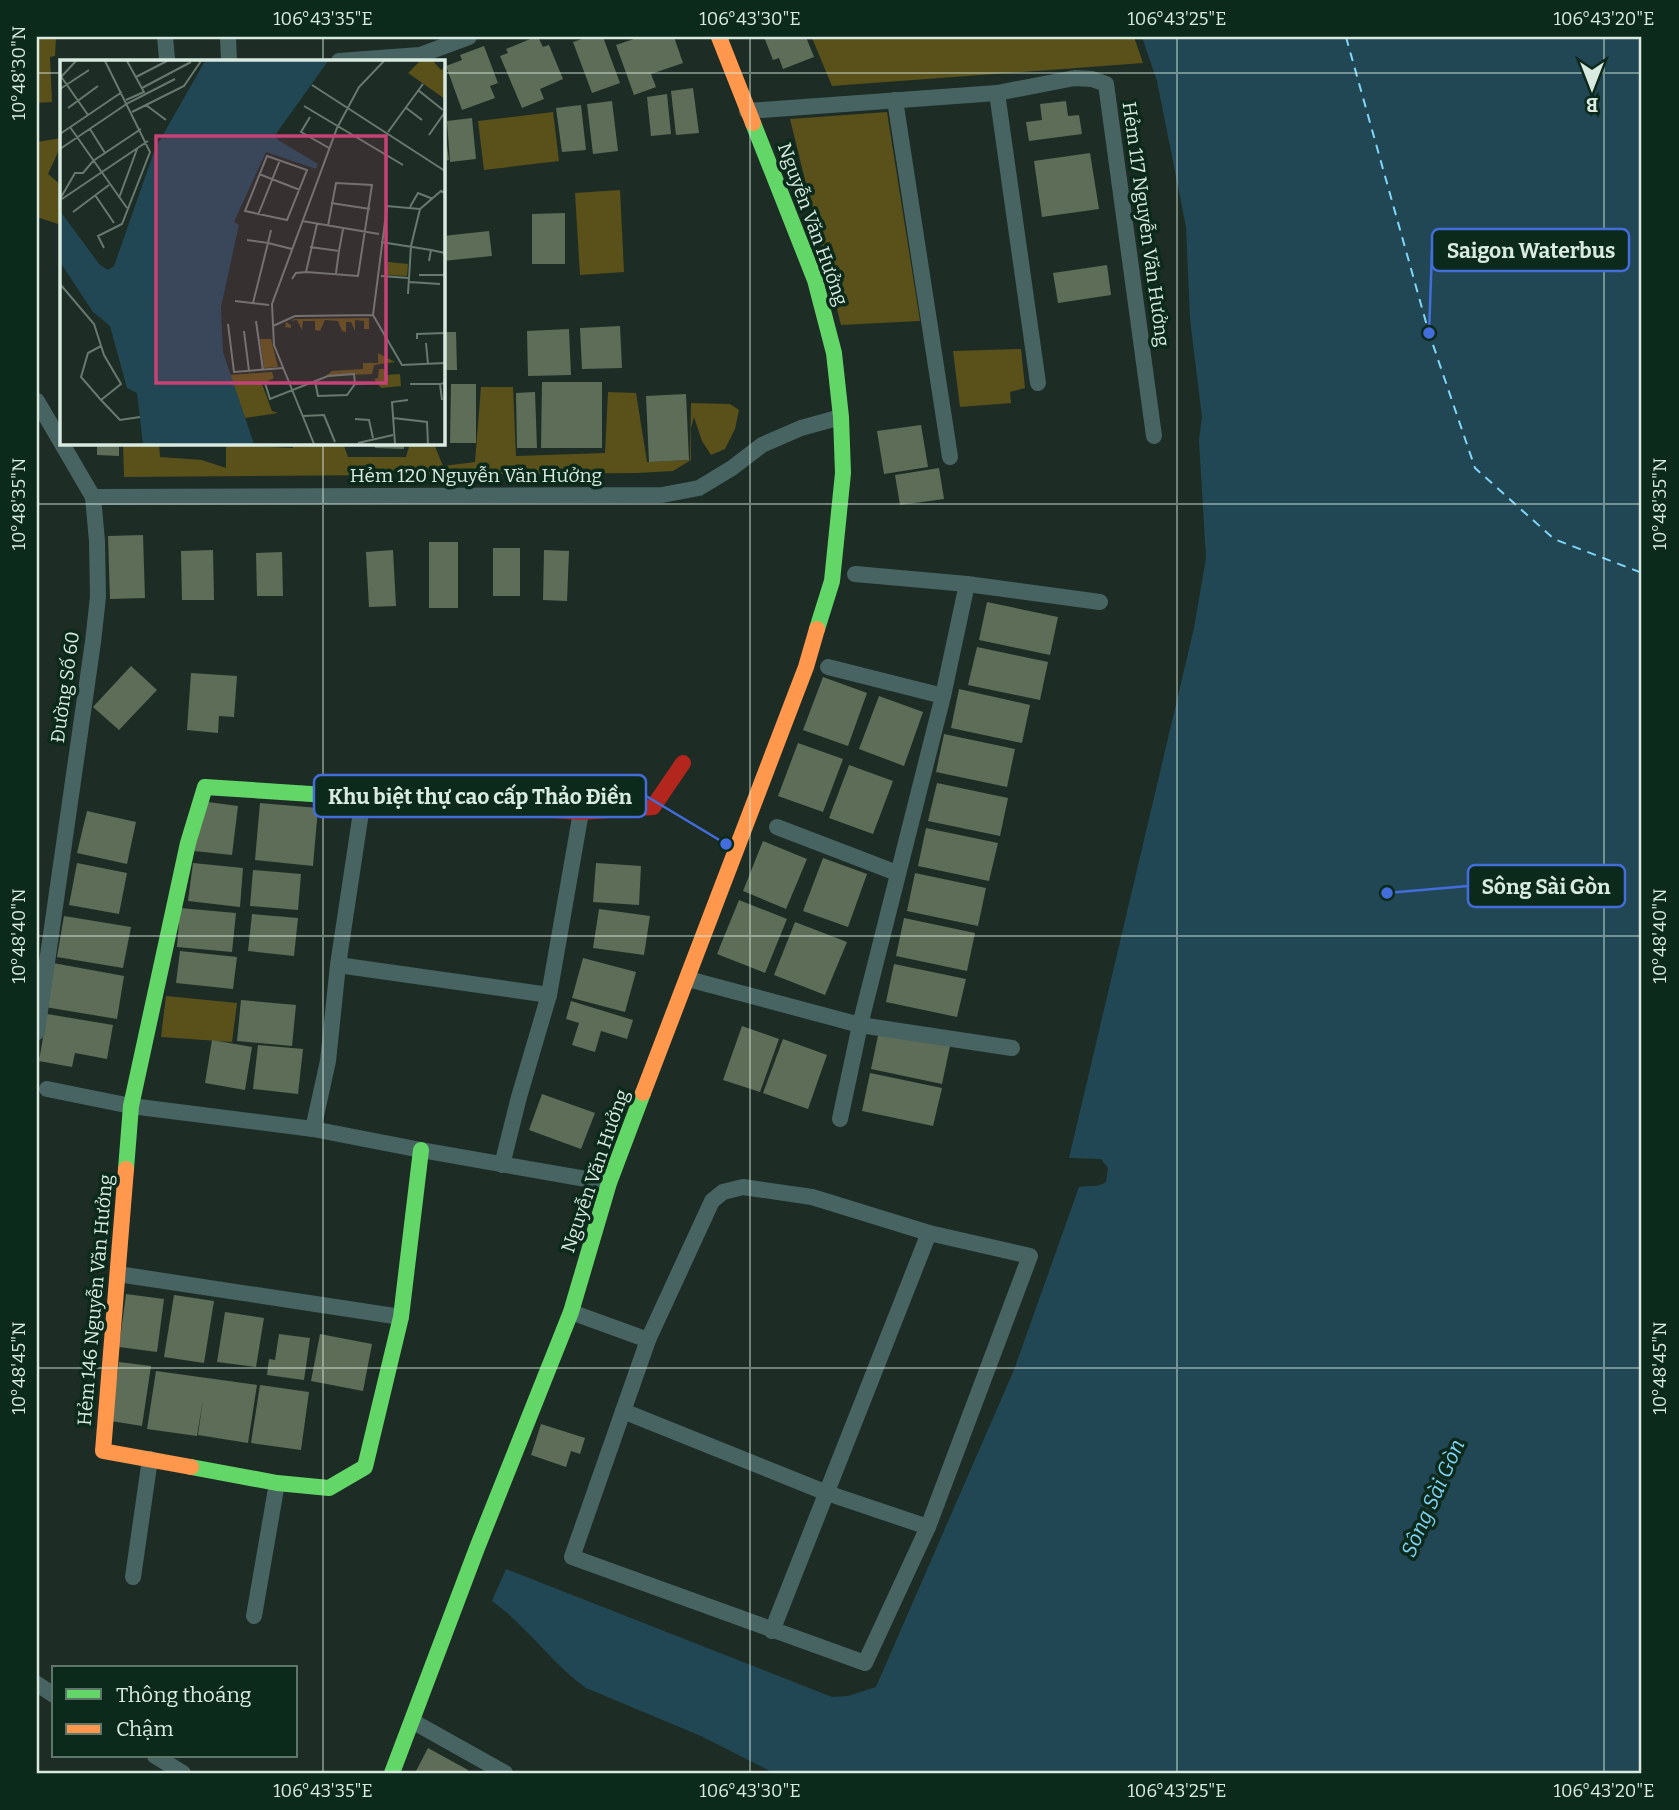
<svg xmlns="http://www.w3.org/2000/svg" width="1679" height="1810" font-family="Bitter,serif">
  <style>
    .green { fill: #5a501a }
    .water { fill: #224754 }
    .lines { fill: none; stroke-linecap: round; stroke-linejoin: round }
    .ferry { stroke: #81d6f8; stroke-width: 2; stroke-dasharray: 9 7; stroke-linecap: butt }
    .building { fill: #5e6d57 }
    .street { stroke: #476462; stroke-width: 16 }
    .fast { stroke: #63d668; stroke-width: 16 }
    .slow { stroke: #ff974d; stroke-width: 16 }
    .jam { stroke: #b3261e; stroke-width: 16 }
    .ticks { fill: none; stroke: #d9eae0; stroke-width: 2; stroke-opacity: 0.45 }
    .labels { text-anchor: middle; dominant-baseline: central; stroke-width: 7; stroke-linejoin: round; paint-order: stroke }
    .street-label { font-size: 19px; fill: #d9eae0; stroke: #0c2a1c }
    .water-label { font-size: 21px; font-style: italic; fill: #81d6f8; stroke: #0c2a1c }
    .inset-river { fill: none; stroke: #224754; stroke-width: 3.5 }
    .inset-road { fill: none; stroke: #687970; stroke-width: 2 }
    .view { fill: #c74276; fill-opacity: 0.15; stroke: #c74276; stroke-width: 3.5 }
    .inset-edge { fill: none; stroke: #d9eae0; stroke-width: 3.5 }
    .leader { fill: none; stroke: #436dda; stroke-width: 2.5 }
    .callout-dot { fill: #436dda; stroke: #0c2a1c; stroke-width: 2.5 }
    .callout { fill: #0c2a1c; stroke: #436dda; stroke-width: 2.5 }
    .callout-label { font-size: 21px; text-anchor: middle; font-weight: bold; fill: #d9eae0 }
    .neatline { fill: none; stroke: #d9eae0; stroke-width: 2.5 }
    .ticks-label { font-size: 18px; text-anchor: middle; fill: #d9eae0 }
  </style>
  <rect width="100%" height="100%" fill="#1d2d25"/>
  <g class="green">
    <path d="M37 37H56L55 56 50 57 52 102 37 103Z"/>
    <path d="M817 37H1134L1143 63 832 86 812 38Z"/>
    <path d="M553 112 559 161 484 170 478 121Z"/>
    <path d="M887 112 920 321 841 325 790 119Z"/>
    <path d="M61 138V150H59L48 174 61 185V220L58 224 37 217V142Z"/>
    <path d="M620 190 624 272 580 275 575 193Z"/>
    <path d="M1021 349 1025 388 1010 392 1011 403 960 407 953 351Z"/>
    <path d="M481 387H513L516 456 605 453 608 392 636 393 647 462 690 460 691 403 730 404 739 410 735 429 725 449 711 455 702 441 694 417 691 428V460L673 471 637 473 124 477 123 443H159L160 457 202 460 226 468V443H250V446L293 448V443H343L348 457H406L410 443 434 444 443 466 475 462Z"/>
    <path d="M166 996 237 1003 232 1042 161 1037Z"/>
  </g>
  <path class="water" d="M1142 37H1642V1773H774L701 1736 586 1688C551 1663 527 1626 492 1601L506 1569 832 1697 848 1696 876 1687 1014 1370 1079 1187C1090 1185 1097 1188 1106 1182L1108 1168 1101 1159 1069 1158 1194 628 1206 558 1199 440 1202 417 1190 319 1186 227 1157 81Z"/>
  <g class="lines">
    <path class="ferry" d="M1346 37 1429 333 1475 468 1554 539 1642 573"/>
  </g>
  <g class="building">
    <path d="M535 37H538L543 47 549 45 563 79 540 89 544 99 522 108 500 56 508 53 506 49Z"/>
    <path d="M588 37H603L620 83 592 93 573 42Z"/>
    <path d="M640 37H674L683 63 651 74 656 87 634 95 616 45Z"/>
    <path d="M764 37H806L814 57 783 69 779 58 773 60Z"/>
    <path d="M484 46 498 83 490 86 495 98 462 110 446 66 462 60 460 55Z"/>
    <path d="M693 88 699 133 676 135 671 91Z"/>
    <path d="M667 94 671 134 651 136 647 97Z"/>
    <path d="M612 101 618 151 593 154 587 104Z"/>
    <path d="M1066 101 1068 116 1079 115 1082 134 1029 141 1026 122 1042 120 1040 104Z"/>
    <path d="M581 105 586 150 562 152 556 108Z"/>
    <path d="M472 118 476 159 450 162 447 121Z"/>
    <path d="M444 124 449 160 443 161V125Z"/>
    <path d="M1090 153 1099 209 1042 217 1034 161Z"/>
    <path d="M565 213V264H532V214Z"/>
    <path d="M489 231 492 256 443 261V236Z"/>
    <path d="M1107 265 1111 295 1058 303 1053 273Z"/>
    <path d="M620 326 622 368 582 369 580 328Z"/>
    <path d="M569 329 571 375 528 376 527 331Z"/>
    <path d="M443 332H456L457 370H443Z"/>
    <path d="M542 382H602V448H541Z"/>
    <path d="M451 384H476V443H450Z"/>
    <path d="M535 392 537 448H517L516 393Z"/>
    <path d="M686 394 689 460 649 462 646 396Z"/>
    <path d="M921 425 928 467 884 474 877 431Z"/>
    <path d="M97 443H119V456L97 455Z"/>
    <path d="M375 443H404V449L375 448Z"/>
    <path d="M939 468 944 499 900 505 895 475Z"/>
    <path d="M143 535 145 598 110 599 108 536Z"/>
    <rect x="429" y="542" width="29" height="66"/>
    <rect x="493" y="548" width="27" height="48"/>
    <path d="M213 550 214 600H182L181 551Z"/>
    <path d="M393 550 396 606 369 607 366 552Z"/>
    <path d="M544 550 569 551 567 601 543 600Z"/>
    <path d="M282 552 283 596H257L256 553Z"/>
    <path d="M987 602 1058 617 1050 655 979 640Z"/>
    <path d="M977 647 1048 662 1040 700 968 685Z"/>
    <path d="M131 666 157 690 119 730 93 707Z"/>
    <path d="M191 673 237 676 234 717 219 716 218 733 187 730Z"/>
    <path d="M823 677 867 693 848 746 803 730Z"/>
    <path d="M959 689 1030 705 1022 743 951 728Z"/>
    <path d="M879 696 923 712 904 766 859 749Z"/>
    <path d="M944 734 1015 749 1007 787 936 772Z"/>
    <path d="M798 743 843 759 823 812 778 796Z"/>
    <path d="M849 765 893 781 873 834 829 818Z"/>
    <path d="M937 783 1008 798 1000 836 928 821Z"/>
    <path d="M200 801 238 806 232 855 194 851Z"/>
    <path d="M260 803 318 808 313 866 255 860Z"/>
    <path d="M87 811 136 822 127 864 77 853Z"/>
    <path d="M926 828 998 843 989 881 918 866Z"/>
    <path d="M763 841 807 859 786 909 743 891Z"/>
    <path d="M823 858 867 874 848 927 803 911Z"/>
    <path d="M77 863 127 873 119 914 69 905Z"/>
    <path d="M193 863 243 868 240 907 188 901Z"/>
    <path d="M596 863 641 866 639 905 593 902Z"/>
    <path d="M253 870 301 874 298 910 250 906Z"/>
    <path d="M915 873 986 888 978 926 907 911Z"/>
    <path d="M739 900 787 919 765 973 717 954Z"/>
    <path d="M180 908 236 913 232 952 177 947Z"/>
    <path d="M599 909 650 916 644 955 593 948Z"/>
    <path d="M252 914 298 918 294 956 248 951Z"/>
    <path d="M64 916 131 927 123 968 57 957Z"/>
    <path d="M904 918 975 933 967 971 896 956Z"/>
    <path d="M795 922 847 942 825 995 774 975Z"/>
    <path d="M180 951 237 957 233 989 176 983Z"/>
    <path d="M583 958 636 972 625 1012 572 998Z"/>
    <path d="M53 963 124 976 117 1019 45 1007Z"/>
    <path d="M894 964 966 979 957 1017 886 1002Z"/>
    <path d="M241 1000 296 1005 292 1046 237 1041Z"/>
    <path d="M571 1001 633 1020 627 1039 601 1031 595 1052 572 1045 579 1023 566 1019Z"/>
    <path d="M47 1014 113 1025 107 1059 75 1053 72 1067 39 1061Z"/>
    <path d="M742 1026 779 1039 760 1092 723 1080Z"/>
    <path d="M879 1031 950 1046 942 1084 871 1069Z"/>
    <path d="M783 1039 827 1055 808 1109 763 1093Z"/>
    <path d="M212 1040 252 1047 245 1090 205 1083Z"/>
    <path d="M258 1045 303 1049 298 1094 253 1089Z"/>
    <path d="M870 1073 942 1088 933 1126 862 1111Z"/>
    <path d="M542 1094 595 1113 581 1149 529 1130Z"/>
    <path d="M126 1294 164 1299 157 1352 119 1347Z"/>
    <path d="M174 1295 214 1301 204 1363 164 1357Z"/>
    <path d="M225 1312 264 1318 256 1367 217 1362Z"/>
    <path d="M279 1334 310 1338 304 1380 267 1375 269 1359 275 1360Z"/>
    <path d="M320 1334 372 1344 363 1391 311 1381Z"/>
    <path d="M119 1362 151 1366 142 1426 111 1421Z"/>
    <path d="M156 1371 257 1385 248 1443 198 1435 203 1399 197 1436 147 1429Z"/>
    <path d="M260 1385 309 1392 301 1450 251 1443Z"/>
    <path d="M541 1424 585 1438 580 1454 571 1451 566 1467 531 1455Z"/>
    <path d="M428 1748 468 1770 466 1773H415Z"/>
  </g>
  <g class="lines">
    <g class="street">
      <path d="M165 37 167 59"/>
      <path d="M228 37 229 61"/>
      <path d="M339 61 420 55 469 37"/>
      <path d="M997 93 1038 383"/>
      <path d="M895 100 950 457"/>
      <path d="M747 111 997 93 1075 78 1092 79 1106 84 1154 436"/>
      <path d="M37 401 93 497 97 541 98 597 93 642 37 1032"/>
      <path d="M93 497 662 495 699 488 732 468 762 445 801 428 841 417"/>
      <path d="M855 574 967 584 1100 602"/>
      <path d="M828 667 943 696"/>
      <path d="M777 827 897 873"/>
      <path d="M338 965 363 799"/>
      <path d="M688 979 860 1025 943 696 967 584"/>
      <path d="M47 1089 131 1106 313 1129 421 1150 609 1183"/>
      <path d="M840 1119 860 1025 1012 1048"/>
      <path d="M313 1129 328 1061 338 965 549 995"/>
      <path d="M502 1165 519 1097 549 995 581 812"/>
      <path d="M743 1187 812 1197 929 1233 1030 1256 928 1527 865 1663 572 1557 648 1340 712 1201 723 1192Z"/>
      <path d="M118 1274 401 1317"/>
      <path d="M571 1312 648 1340"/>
      <path d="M623 1411 827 1493 928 1527"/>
      <path d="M133 1577 150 1459"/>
      <path d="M254 1616 277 1483"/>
      <path d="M772 1631 929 1233"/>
      <path d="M37 1684 54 1695"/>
      <path d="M412 1721 505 1773"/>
      <path d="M155 1756 183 1773"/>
    </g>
    <g class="fast">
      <path d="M753 123 815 280 834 353 841 417 843 473 832 581 817 629"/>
      <path d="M126 1169 131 1106 188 843 205 787 540 809"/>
      <path d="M191 1467 277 1483 329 1488 365 1467 401 1317 421 1150"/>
      <path d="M392 1773 477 1548 571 1312 609 1183 643 1093"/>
    </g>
    <g class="slow">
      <path d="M719 37 753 123"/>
      <path d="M643 1093 806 667 817 629"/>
      <path d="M126 1169 103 1451 191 1467"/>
    </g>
    <path class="jam" d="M540 809 581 812 653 807 683 763"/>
  </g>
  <path class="ticks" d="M323 37V61M750 37V1773M1177 37V1773M1604 37V1773M37 73H61M443 73H1642M323 443V1773M37 504H1642M37 936H1642M37 1368H1642"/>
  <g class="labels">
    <g class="street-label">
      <text transform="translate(813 224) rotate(70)">Nguyễn Văn Hưởng</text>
      <text transform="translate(1146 224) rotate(82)">Hẻm 117 Nguyễn Văn Hưởng</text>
      <text x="476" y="475">Hẻm 120 Nguyễn Văn Hưởng</text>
      <text transform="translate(65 687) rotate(-82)">Đường Số 60</text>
      <text transform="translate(595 1171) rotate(-71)">Nguyễn Văn Hưởng</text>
      <text transform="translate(95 1300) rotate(-85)">Hẻm 146 Nguyễn Văn Hưởng</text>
    </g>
    <g class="water-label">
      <text transform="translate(1433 1498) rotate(-66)">Sông Sài Gòn</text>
    </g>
  </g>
  <g transform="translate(60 60)">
    <rect width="385" height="385" fill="#1d2d25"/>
    <path d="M360 1H373L381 10 385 7V39L348 13ZM328 202 348 204 347 216 327 215ZM309 258V269H304V261L295 260V271L291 262H286V272L282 271 278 261 265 260 260 271 255 270V261H243L242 270 237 260 231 261V268L225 267 226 262 231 265V261L234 259ZM200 279H211L218 307 204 308ZM318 293 335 302 314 305 312 314 266 316 272 311 303 309V303H318ZM319 309H325L327 315 340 314 341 326 321 328 314 319 318 318ZM212 312 214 318 202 324 212 351 218 353 185 358 169 315Z" fill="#5a501a"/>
    <path d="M145 1H268L216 74 218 80 258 104 256 109 206 92 174 162 179 165 161 247 163 292 194 384H83L77 333 67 328 50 266 33 252 0 202V151L40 205 48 210 54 206 95 89Z" fill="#224754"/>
    <path class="inset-river" d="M0 162 36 213 124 259 167 384M0 195 44 247 62 256 73 269 109 384"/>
    <path class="inset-road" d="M0 15 28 55M1 17 16 1M76 17 107 1M252 25 385 111M82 28 131 2M0 29 29 10M358 30 383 50M66 40 84 32 67 1M86 45 106 60M244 46 343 105M345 47 362 60M8 48 38 26M72 52 124 26 141 1M250 57 241 72 269 88M10 67 67 148M30 69 45 93M328 72 363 24M0 74 62 32M369 75 385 52M0 89 68 43 115 19M207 96 247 110 227 160 185 151ZM199 114 240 130M35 135 54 163M59 138 77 89M0 139 15 113H23L33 101 81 69M2 139 88 81M271 143 310 149M350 147 358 133 373 139M360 149 327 146 313 255 342 305 385 303M13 152 49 125M198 155 220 100M242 161 319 174M187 180 208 183 211 170M321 182 371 190M250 187 279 191 283 169M44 188 38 176 62 164 90 92 45 1M369 201 371 190 385 193M246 212 257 164M276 213 279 191M359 215H384L385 210M321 216 349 218M232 219 236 213 246 212 298 216 312 125 276 123 268 166M349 222 380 224M0 224 34 264 44 295 61 324 41 340 60 360 80 357M348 234 351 186 360 149 381 131 385 133M175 241 209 245M193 243 208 183 232 189M196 261 203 310M168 264 174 312 223 308M213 266 235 256 313 255M184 271 189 311M357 279V274L385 273M366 283 368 304M41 286 28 293 21 317 41 340M255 321 258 336 287 335 295 324 317 323M205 323 210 339 268 316 294 314 295 324M350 324H380M382 340 380 324 385 323M243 356 264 355 275 382M333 358 367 362 368 384M295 359 309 360 313 378M298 383 333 375M254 384 214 285 212 244 277 68 299 27 324 1M335 384 332 342 348 340"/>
    <path class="view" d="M96 76H326V323H96Z"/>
    <rect width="385" height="385" class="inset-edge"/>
  </g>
  <path class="leader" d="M1429 333L1432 250M726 844L646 796M1387 893L1468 886"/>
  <g class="callout-dot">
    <circle cx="1429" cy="333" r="7"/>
    <circle cx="726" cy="844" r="7"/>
    <circle cx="1387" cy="893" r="7"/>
  </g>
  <g class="callout">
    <rect x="1432" y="229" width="197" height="42" rx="7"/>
    <rect x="314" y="775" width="332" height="42" rx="7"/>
    <rect x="1468" y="865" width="157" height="42" rx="7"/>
  </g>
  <g class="callout-label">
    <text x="1531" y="258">Saigon Waterbus</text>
    <text x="480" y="804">Khu biệt thự cao cấp Thảo Điền</text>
    <text x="1546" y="894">Sông Sài Gòn</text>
  </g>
  <rect width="1679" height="1810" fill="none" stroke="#0c2a1c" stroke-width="77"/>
  <rect x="52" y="1666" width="245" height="91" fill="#0c2a1c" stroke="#5e776a" stroke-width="2"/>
  <rect x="66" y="1689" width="35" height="10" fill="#63d668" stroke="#5e776a" stroke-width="2"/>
  <text x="116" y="1702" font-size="21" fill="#d9eae0">Thông thoáng</text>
  <rect x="66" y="1724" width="35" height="10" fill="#ff974d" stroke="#5e776a" stroke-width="2"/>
  <text x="116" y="1736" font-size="21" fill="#d9eae0">Chậm</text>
  <g transform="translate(1592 88) rotate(180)" stroke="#0c2a1c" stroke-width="5" paint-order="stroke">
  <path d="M0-5L12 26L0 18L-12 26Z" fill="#d9eae0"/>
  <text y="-10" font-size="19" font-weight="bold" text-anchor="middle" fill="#d9eae0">B</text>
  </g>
  <rect x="38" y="38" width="1602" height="1734" class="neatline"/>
  <g class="ticks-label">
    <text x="323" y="25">106°43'35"E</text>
    <text x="750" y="25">106°43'30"E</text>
    <text x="1177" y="25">106°43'25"E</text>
    <text x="1604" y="25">106°43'20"E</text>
    <text transform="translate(19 73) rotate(-90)" y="6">10°48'30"N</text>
    <text transform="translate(1660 504) rotate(-90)" y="6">10°48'35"N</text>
    <text transform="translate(19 504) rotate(-90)" y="6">10°48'35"N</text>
    <text transform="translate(1660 936) rotate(-90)" y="6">10°48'40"N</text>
    <text transform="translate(19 936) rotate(-90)" y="6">10°48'40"N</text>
    <text transform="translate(1660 1368) rotate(-90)" y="6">10°48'45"N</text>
    <text transform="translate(19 1368) rotate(-90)" y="6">10°48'45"N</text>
    <text x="323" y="1797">106°43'35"E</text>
    <text x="750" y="1797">106°43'30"E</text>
    <text x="1177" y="1797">106°43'25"E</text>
    <text x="1604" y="1797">106°43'20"E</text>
  </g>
</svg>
